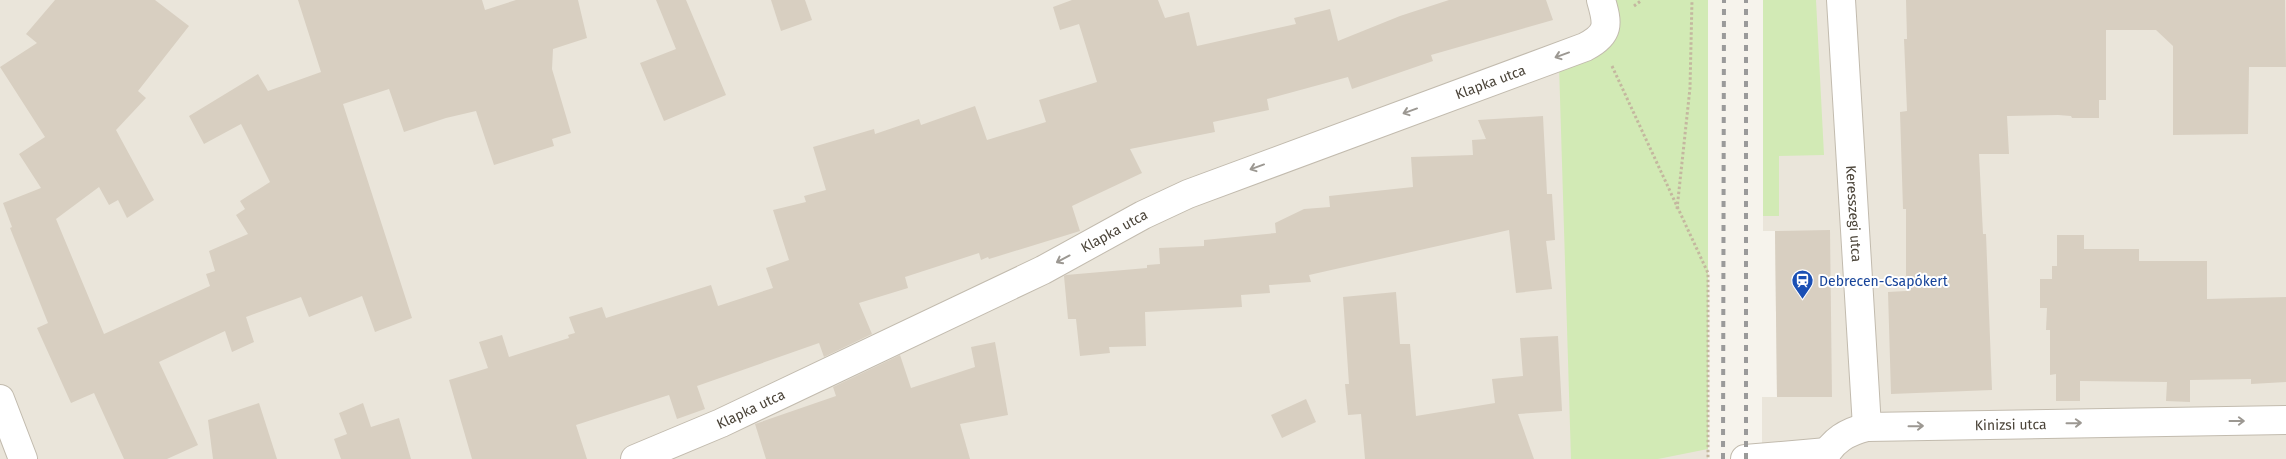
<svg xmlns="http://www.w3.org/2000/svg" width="2286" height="459" font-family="'Fira Sans',sans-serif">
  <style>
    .residential { fill: #eae5da }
    .green { fill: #d2eab5 }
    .building { fill: #d8cfc1 }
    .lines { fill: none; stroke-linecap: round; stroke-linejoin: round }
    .minor-casing { stroke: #c2bbae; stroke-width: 30 }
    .path { stroke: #c4b79f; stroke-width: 3; stroke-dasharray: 2.5 2.5; stroke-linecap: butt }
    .minor { stroke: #fff; stroke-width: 28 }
    .rail { stroke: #9a9a9a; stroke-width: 4; stroke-dasharray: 6 6; stroke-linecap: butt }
    .oneway { stroke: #9c9892 }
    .labels { text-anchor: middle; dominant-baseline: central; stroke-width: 4; stroke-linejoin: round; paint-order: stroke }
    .street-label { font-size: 14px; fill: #4b4439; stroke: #fff }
    .transit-label { font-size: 14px; fill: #164399; stroke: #fff; text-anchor: start }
  </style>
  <rect width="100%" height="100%" fill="#f6f3ec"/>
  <g class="residential">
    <rect x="0" y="0" width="1708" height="459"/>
    <path d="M1763 0H2286V459H1762V397H1777L1775 231H1763Z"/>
  </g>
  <g class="green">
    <path d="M1612 0H1708V449L1658 459H1571L1559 65Z"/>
    <path d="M1763 0H1816L1824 155 1779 156V216H1763Z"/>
  </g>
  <g class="building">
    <path d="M55 0H155L189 26 138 91 146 98 116 130 154 200 127 218 118 200 109 205 99 187 56 219 104 334 210 286 206 274 215 271 209 251 248 234 236 215 245 209 240 201 270 182 241 124 204 144 189 116 258 74 268 91 321 72 298 0H482L485 10 516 0H578L587 38 553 49 552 69 571 133 552 139 554 146 494 165 476 111 446 118 404 132 389 89 343 104 412 318 375 332 362 296 309 317 301 297 246 317 254 342 232 352 225 331 159 362 198 445 167 459H124L94 393 71 403 37 328 48 323 10 228 12 227 3 203 41 188 19 154 45 137 0 67 37 43 26 34Z"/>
    <path d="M656 0H686L726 95 664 121 640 63 676 49Z"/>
    <path d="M771 0H805L812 20 781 31Z"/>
    <path d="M1072 0H1158L1165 18 1189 12 1197 46 1296 24 1294 18 1330 9 1338 41 1400 16 1449 0H1546L1553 20 1431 55 1433 61 1352 89 1348 77 1267 99 1269 110 1213 122 1215 132 1130 149 1142 173 1072 206 1080 231 989 259 988 257 981 260 979 253 905 277 908 288 859 303 872 334 824 357 819 343 697 386 705 409 677 419 669 395 576 425 587 459H472L449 380 488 368 479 342 502 335 509 357 569 338 568 335 575 333 569 317 602 307 606 318 711 285 718 306 773 288 766 268 789 260 773 210 806 202 804 196 826 190 813 147 874 129 875 134 919 119 921 125 975 106 987 140 1046 122 1039 100 1097 82 1079 24 1060 30 1053 7Z"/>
    <path d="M1906 0H2285L2286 67H2249L2248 134 2173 135V46L2156 30H2106V100H2099V118H2072L2071 116 2058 115 2007 116 2009 154H1979L1983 234H1986L1992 390 1891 394 1888 292 1906 291V209H1903L1900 112 1907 111 1904 39H1907Z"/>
    <path d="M1543 116 1547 194H1552L1555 240 1546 241 1552 289 1516 293 1509 230 1309 275 1311 282 1269 285 1270 293 1241 295 1242 307 1145 312 1146 346 1109 347 1110 353 1080 356 1076 319H1068L1064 276 1066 275 1147 268V265L1160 264 1159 248 1204 246V240L1276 233 1275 223 1304 209 1330 207 1329 196 1413 187 1411 157 1473 155 1472 140 1486 139 1478 120Z"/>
    <path d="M1830 230 1832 397H1777L1775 231Z"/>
    <path d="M2057 235H2084V249H2139V261H2207V299L2286 297V382L2251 384V379L2190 380V402L2166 401 2167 382 2080 381V401H2056V374L2050 375V330H2046L2047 308H2040V279H2052V266H2057Z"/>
    <path d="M1396 292 1400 344H1410L1416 416 1495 403 1492 379 1523 376 1520 338 1558 336 1562 411 1518 414 1534 459H1365L1361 414 1348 415 1345 384H1349L1343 297Z"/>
    <path d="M995 342 1008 415 960 424 970 459H766L755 424 836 396 833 387 900 355 911 388 975 367 971 347Z"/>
    <path d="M1306 399 1316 422 1282 438 1271 415Z"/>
    <path d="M259 403 277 459H213L208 420Z"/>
    <path d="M363 403 371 427 399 418 411 459H341L334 439 347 434 339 413Z"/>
  </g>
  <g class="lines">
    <defs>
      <g id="minor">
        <path id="s1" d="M1841 0 1867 427"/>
        <path d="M0 399 23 459"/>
        <path id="s2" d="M635 459 721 423 1043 270 1143 215 1188 194 1585 47C1610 34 1608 24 1601 0"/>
        <path d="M1745 459 1827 452"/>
        <path id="s3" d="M1823 459C1833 440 1847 432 1867 427L2286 420"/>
      </g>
    </defs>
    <use href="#minor" class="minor-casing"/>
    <g class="path">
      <path d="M1634 6 1642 0"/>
      <path d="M1612 66 1708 273V459"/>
      <path d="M1677 209 1690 88 1692 0"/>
    </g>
    <use href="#minor" class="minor"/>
    <g class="rail">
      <path d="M1723 459 1724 0"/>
      <path d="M1746 459V0"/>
    </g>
  </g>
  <defs><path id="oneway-shaft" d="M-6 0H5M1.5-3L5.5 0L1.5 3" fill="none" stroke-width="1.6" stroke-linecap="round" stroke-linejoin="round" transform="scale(1.25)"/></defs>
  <g class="oneway">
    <use href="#oneway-shaft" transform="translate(1562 55) rotate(160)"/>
    <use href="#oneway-shaft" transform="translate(1410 111) rotate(160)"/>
    <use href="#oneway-shaft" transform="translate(1257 167) rotate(160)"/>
    <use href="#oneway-shaft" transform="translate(1063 259) rotate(152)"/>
    <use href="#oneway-shaft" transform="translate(2237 421)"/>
    <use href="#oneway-shaft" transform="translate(2074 423) rotate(-1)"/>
    <use href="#oneway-shaft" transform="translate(1916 426) rotate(-1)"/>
  </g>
  <defs>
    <symbol id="station-pin" viewBox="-11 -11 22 30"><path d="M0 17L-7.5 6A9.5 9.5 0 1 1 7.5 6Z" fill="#1a4fb4" stroke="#fff"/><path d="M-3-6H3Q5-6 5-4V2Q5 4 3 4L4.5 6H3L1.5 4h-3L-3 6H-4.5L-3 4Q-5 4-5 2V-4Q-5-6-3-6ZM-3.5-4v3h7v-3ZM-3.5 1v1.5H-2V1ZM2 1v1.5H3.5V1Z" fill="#fff"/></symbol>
  </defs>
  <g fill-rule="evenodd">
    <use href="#station-pin" x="1790" y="268" width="25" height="34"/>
  </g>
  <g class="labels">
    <g class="street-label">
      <text stroke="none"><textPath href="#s2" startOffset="936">Klapka utca</textPath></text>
      <text stroke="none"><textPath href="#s1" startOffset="214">Keresszegi utca</textPath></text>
      <text stroke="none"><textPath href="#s2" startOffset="531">Klapka utca</textPath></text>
      <text stroke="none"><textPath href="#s2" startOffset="126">Klapka utca</textPath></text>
      <text stroke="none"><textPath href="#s3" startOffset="200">Kinizsi utca</textPath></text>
    </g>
    <g class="transit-label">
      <text x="1819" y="281">Debrecen-Csapókert</text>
    </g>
  </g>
</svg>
